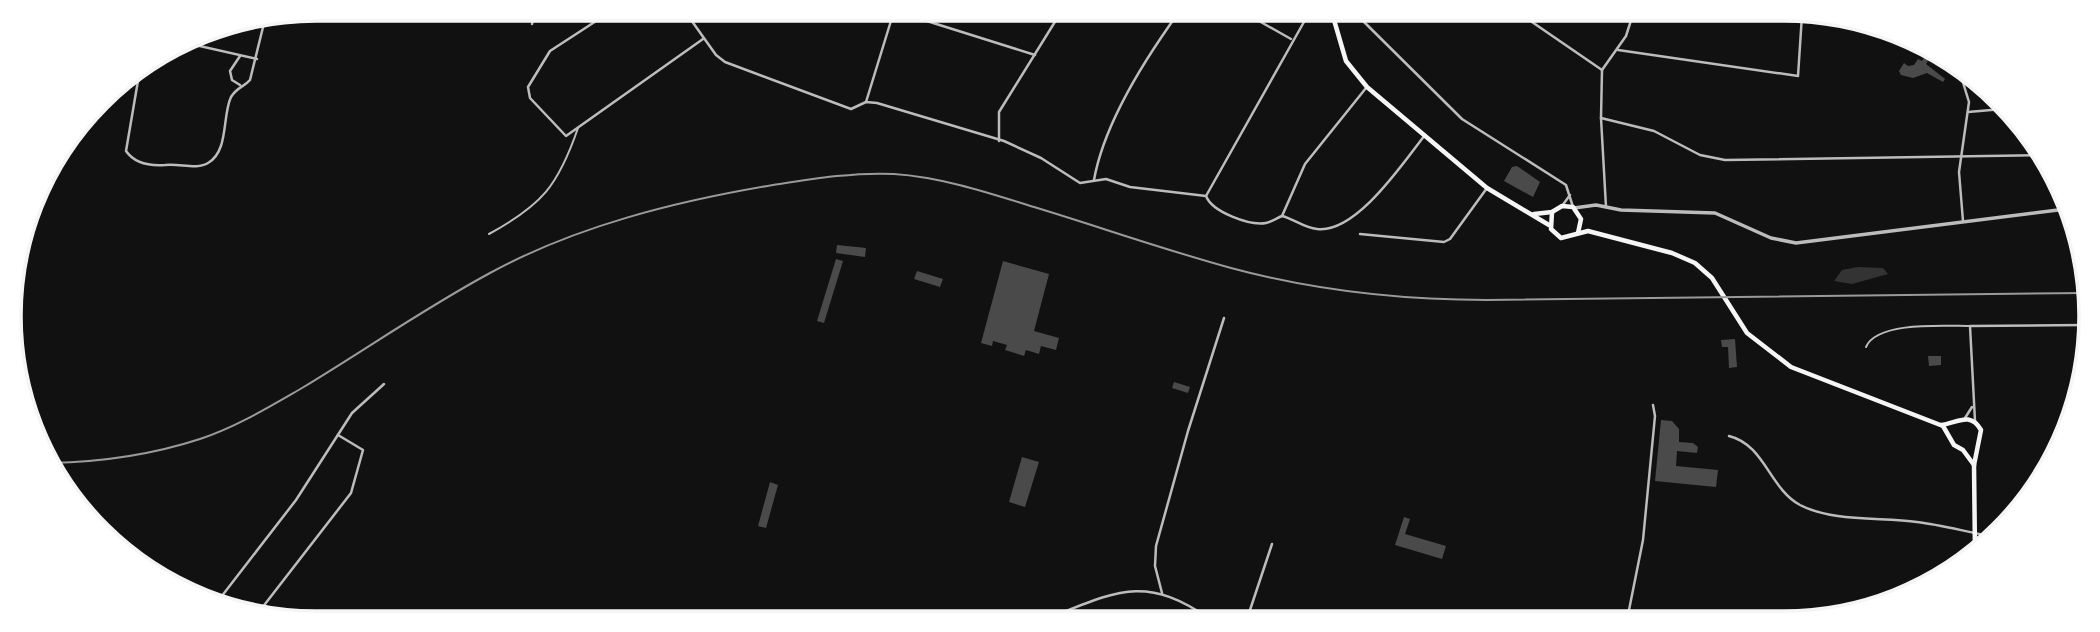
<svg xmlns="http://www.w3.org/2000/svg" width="2100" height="632" font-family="'Noto Sans',sans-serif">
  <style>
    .water { fill: #333 }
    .building { fill: #4a4a4a }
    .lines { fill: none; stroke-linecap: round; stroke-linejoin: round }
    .service { stroke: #bcbcbc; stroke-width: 2 }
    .minor { stroke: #bcbcbc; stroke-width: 2.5 }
    .tertiary { stroke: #bcbcbc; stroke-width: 3.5 }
    .secondary { stroke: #f5f5f5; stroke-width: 4.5 }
    .rail { stroke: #9a9a9a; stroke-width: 2 }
    .rim { fill: none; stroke: #f5f5f5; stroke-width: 3.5 }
  </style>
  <rect width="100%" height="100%" fill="#111"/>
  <path class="water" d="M1858 267 1883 268 1888 274 1852 284 1834 281 1842 270Z"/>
  <g class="building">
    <path d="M1929 50 1933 52 1926 64 1945 79 1943 82 1927 73 1913 78 1901 75 1899 71 1904 63 1908 66 1914 65 1918 59 1922 61Z"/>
    <path d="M1517 166 1540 182 1533 197 1504 181 1512 167Z"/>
    <path d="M837 245 866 248 865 257 836 253Z"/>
    <path d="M836 259 843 261 824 323 817 321Z"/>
    <path d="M1003 261 1049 274 1034 331 1059 338 1056 350 1041 346 1039 354 1026 350 1024 356 1005 350 1007 345 993 341 992 346 981 343Z"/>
    <path d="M917 271 943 279 940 287 914 279Z"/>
    <path d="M1735 339 1737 367 1729 368 1728 347H1722L1721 340Z"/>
    <path d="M1928 356H1941V365L1929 366Z"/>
    <path d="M1174 382 1190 387 1188 393 1172 388Z"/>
    <path d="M1661 420 1672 421 1679 429V442L1693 443 1698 447 1697 453 1677 451 1676 466 1718 470 1716 487 1655 481Z"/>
    <path d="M1022 457 1039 462 1025 507 1009 502Z"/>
    <path d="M770 482 778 485 766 528 758 526Z"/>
    <path d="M1404 517 1410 519 1405 534 1446 546 1442 559 1395 545Z"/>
  </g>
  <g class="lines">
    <g class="service">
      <path d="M489 234C542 205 558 186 578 128"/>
      <path d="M1866 347C1877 321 1945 326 1969 326"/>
    </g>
    <g class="minor">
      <path d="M613 10 550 51 528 87 530 98 566 136 703 39"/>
      <path d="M684 10 716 55 725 62 851 109 866 102 877 103 1004 141 1041 158 1080 183 1106 179 1130 187 1206 196C1212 212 1250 226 1266 223 1271 222 1277 218 1282 216 1294 219 1304 228 1317 229 1356 234 1403 163 1425 135"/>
      <path d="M895 11 1035 55"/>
      <path d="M1261 12 1259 21 1291 39"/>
      <path d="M1355 13 1462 119 1566 185 1573 207"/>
      <path d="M1519 13 1602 70"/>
      <path d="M532 24 535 10"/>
      <path d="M182 42 257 59"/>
      <path d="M1618 50 1798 76 1802 15"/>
      <path d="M240 56 230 71 232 80 240 85"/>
      <path d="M1957 63 1969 102 1959 172 1963 221"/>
      <path d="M140 69 126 151C135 164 151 166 165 165 179 163 197 170 208 163 229 151 222 116 231 97 237 87 244 87 250 80L265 19"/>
      <path d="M866 102 894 11"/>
      <path d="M1968 112 2003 109"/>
      <path d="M1601 118 1654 131 1700 155 1725 160 2044 155"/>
      <path d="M999 141V112L1061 12"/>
      <path d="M1094 180C1104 123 1145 59 1179 12"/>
      <path d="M1206 196 1309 13"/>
      <path d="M1562 206 1570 195"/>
      <path d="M1606 207 1601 118 1602 70 1626 36 1633 14"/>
      <path d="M1282 216 1305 164 1366 88"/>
      <path d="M1360 234 1444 242 1450 239 1487 188"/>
      <path d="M1965 418 1972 407"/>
      <path d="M1975 421 1970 326 2085 325"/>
      <path d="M1729 436C1765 445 1769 488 1800 505 1833 522 1880 517 1917 522 1943 525 1970 533 1996 537"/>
      <path d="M1162 593 1155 566 1156 546 1188 431 1224 318"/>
      <path d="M218 601 296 500 352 413 384 384"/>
      <path d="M255 617 351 493 363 450 338 435"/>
      <path d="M1046 619C1115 592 1144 573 1210 619"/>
      <path d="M1247 619 1272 544"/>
      <path d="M1627 620 1643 540 1655 416 1653 405"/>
    </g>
    <path class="tertiary" d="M1574 208 1596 205 1621 210 1715 213 1771 238 1796 243 2066 209"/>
    <g class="secondary">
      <path d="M1332 13 1346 61 1367 87 1487 188 1549 225"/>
      <path d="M1552 212 1551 229 1561 238 1588 231 1672 253 1695 263 1712 278 1747 333 1791 367 1943 426 1954 445 1963 450 1974 465"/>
      <path d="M1534 214 1552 212 1562 206 1573 207 1581 219 1578 233"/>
      <path d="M1941 425C1957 423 1970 411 1981 430L1974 465 1975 552"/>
    </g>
    <path class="rail" d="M50 463C101 462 151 455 200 439 236 427 269 407 302 388 365 350 425 308 490 273 576 226 677 201 773 185 812 179 854 172 894 174 941 177 989 193 1034 207 1100 227 1165 250 1231 268 1316 291 1399 300 1487 300L2085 293"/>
  </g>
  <path d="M0 0H2100V632H0ZM316 21H1784A295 295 0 0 1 2079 316V316A295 295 0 0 1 1784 611H316A295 295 0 0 1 21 316V316A295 295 0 0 1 316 21Z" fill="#fff" fill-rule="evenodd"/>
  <path class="rim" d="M316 21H1784A295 295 0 0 1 2079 316V316A295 295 0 0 1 1784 611H316A295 295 0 0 1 21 316V316A295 295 0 0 1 316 21Z"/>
</svg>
